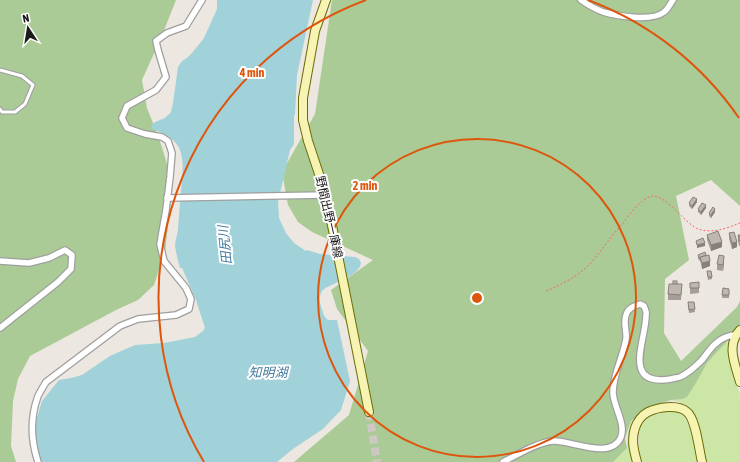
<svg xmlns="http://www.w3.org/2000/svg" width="740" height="462" font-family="'Asap Condensed','Noto Sans JP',sans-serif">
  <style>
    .grass { fill: #cce6a6 }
    .forest { fill: #aacb95 }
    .water { fill: #a1d2d9 }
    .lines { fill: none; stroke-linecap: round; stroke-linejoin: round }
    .secondary-tunnel { stroke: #cdc8c2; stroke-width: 8; stroke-dasharray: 8 4; stroke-linecap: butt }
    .lane-casing { stroke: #9f9f9f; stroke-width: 5 }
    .street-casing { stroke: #9f9f9f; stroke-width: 8 }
    .secondary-casing { stroke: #6b6c07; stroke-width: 10 }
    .path { stroke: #f56868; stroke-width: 1; stroke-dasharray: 2 2; stroke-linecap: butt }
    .lane { stroke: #fff; stroke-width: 3 }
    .street { stroke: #fff; stroke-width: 5.5 }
    .secondary { stroke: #f7f4b3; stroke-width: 8 }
    .wall { fill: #a59d97 }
    .shaded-wall { fill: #867f7b }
    .building { fill: #c0b6b0; stroke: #867f7b }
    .ring { fill: none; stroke: #de560d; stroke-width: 2 }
    .labels { text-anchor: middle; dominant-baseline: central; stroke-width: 4; stroke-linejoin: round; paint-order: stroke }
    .street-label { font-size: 12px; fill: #1b1b1b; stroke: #fff }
    .water-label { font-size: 13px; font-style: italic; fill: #487c9f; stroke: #fff }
    .centre { fill: #de560d; stroke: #fff; stroke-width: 2 }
    .ring-label { font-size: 12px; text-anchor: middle; font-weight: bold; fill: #de560d; stroke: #fff; stroke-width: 4; stroke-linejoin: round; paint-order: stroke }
  </style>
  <rect width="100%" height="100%" fill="#ece7e0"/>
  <g class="grass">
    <path d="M727 342 729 344V354L740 395V462H706L698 421C692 407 686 403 671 400L683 399 687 397 696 383 707 363 718 351Z"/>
    <path d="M672 411C675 411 679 412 681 414 691 421 695 450 697 462H642C635 431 637 415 672 411Z"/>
    <path d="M631 421H633C626 438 629 445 634 462H613L627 448 628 434Z"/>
  </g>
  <g class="forest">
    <path d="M0 0H176L161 38 142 80 147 108 159 138 167 164 170 210 165 251 154 285 138 300 116 310 30 356 18 379 13 401 11 446 16 462H0Z"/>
    <path d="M332 0H740V206L711 180 676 196 689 260 665 279 664 333 681 361 737 307 740 301V327L727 342 718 351 707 363 696 383 687 397 683 399 671 400 648 408 631 421 625 438 627 448 613 462H294L349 415 368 351 337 309 331 290 373 260 312 232 298 222 288 205 282 172 315 114Z"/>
  </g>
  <path class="water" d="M217 0H313L297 75 295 114 294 116V144L290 150 278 202 279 218 286 233 294 243 306 251 307 250 320 254 355 257 359 259 361 263C359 274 342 280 332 285 330 286 326 287 324 289 319 293 319 301 321 306 323 312 323 316 328 320H337L350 381 341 410 323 429 293 449 277 462H34L32 450 35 424 42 401 59 380 71 378 82 375 110 356 135 345 164 343 195 337 203 331 205 328 196 300 182 268H180C178 261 176 253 175 246 175 240 178 234 178 228 179 216 180 203 181 191 184 159 187 140 152 129L151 126 155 122 165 118 171 112 173 103 178 67 182 61 187 58 192 53 204 38 217 9Z"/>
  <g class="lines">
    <path class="secondary-tunnel" d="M369 412 377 462"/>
    <defs>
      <path id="lane" d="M0 70 22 76 33 85 25 104 15 112H2L0 109"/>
      <g id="street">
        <path d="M581 0C588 5 595 9 603 12 617 16 652 22 664 12 668 9 670 4 673 0"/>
        <path d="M167 198 326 195"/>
        <path d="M0 261 29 263 49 258 65 250 72 255 71 269 58 282 0 328"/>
        <path d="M38 462C31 441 30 418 38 396 40 392 43 387 46 382L120 326 138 319 176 315 189 309 191 299 186 288 164 261 160 244 166 210 170 177 172 153 168 141 162 137 145 134 127 128 122 118 127 106 156 90 166 77 158 50 156 41 167 33 186 26 202 0"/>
        <path d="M503 462C517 455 538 442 553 441 571 440 611 461 621 437 626 423 613 406 613 392 613 374 623 357 626 339 627 331 623 322 626 315 628 308 634 306 640 304L644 306C645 309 647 312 646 315 646 341 621 387 671 379 674 378 677 378 680 377 687 374 697 365 702 360 709 351 715 341 726 337 729 336 732 335 735 335"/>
      </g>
      <g id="secondary">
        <path d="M326 0 315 31 303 98V120L308 141 326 195 369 412"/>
        <path d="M740 330C726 345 735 364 740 382"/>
        <path d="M637 462C634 451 631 440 635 428 637 422 642 415 648 412 658 407 678 404 687 412 696 419 699 450 702 462"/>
      </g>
    </defs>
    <use href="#lane" class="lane-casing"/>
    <use href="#street" class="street-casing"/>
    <use href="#secondary" class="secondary-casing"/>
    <path class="path" d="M546 291C561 285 576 277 588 266 592 262 596 256 600 252 607 242 615 232 623 223 629 215 639 201 649 197 663 190 685 224 698 229 713 234 727 228 740 223"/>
    <use href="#lane" class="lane"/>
    <use href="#street" class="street"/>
    <use href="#secondary" class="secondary"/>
  </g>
  <g class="wall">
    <path d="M697 202 692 209 689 206V203Z"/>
    <path d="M706 208 701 215 698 212V209Z"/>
    <path d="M715 212 711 218 709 216V213Z"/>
    <path d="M729 233 737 247 732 249 729 239Z"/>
    <path d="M707 235 722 247 711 251 707 240Z"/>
    <path d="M738 235H740V246H739L738 241Z"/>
    <path d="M698 255 710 266 702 269 700 260 699 261 698 258Z"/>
    <path d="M724 262 723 271 717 270V264Z"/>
    <path d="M707 271 712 277V279L708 280Z"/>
    <path d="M690 283 699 288V293L690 294Z"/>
    <path d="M677 284H682L681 300H668V294Z"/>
    <path d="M723 288 729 289V298H722Z"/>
    <path d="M694 302 695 312 689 313 688 305Z"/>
  </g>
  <g class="shaded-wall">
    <path d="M697 199V202L692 209V206Z"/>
    <path d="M706 205V208L701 215V212Z"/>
    <path d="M715 209V212L711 218V215Z"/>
    <path d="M722 242V247L711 251V245Z"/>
    <path d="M737 242V247L732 249V243Z"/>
    <path d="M705 243V246L697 248V245Z"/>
    <path d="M724 256V262L723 271V265Z"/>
    <path d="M710 261V266L702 269V263Z"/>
  </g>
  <g class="building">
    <path d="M693 197 697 199 692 206 689 203Z"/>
    <path d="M702 203 706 205 701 212 698 209Z"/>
    <path d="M713 207 715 209 711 215 709 213Z"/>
    <path d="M718 231 722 242 711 245 707 235Z"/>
    <path d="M734 232 737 242 732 243 729 233Z"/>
    <path d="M738 235H740V240L739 241Z"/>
    <path d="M703 238 705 243 697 245 696 241Z"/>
    <path d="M705 252 706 255 699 258 698 255Z"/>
    <path d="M709 255 710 261 702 263 700 257Z"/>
    <path d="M719 255 724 256 723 265 717 264Z"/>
    <path d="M707 271H711L712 277H708Z"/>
    <rect x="673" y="281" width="4" height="3"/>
    <path d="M699 282V288H690V283Z"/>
    <path d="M669 284H682L681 295 668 294Z"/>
    <path d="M723 288 729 289V295H722Z"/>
    <path d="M688 302H694L695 309 689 310Z"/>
  </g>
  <g class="ring">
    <circle cx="477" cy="298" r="159"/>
    <path d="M204 462A318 318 0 0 1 366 0M588 0A318 318 0 0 1 739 118"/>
  </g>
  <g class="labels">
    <g class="street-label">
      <text transform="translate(329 217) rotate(77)">野間出野一庫線</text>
    </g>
    <g class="water-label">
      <text transform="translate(225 245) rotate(-96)">田尻川</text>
      <text x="268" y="372">知明湖</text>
    </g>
  </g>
  <circle cx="477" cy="298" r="6" class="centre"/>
  <g class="ring-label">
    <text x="252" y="77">4 min</text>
    <text x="365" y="190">2 min</text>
  </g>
  <g transform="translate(28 28) rotate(348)" stroke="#ffffff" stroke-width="3" paint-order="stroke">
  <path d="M0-3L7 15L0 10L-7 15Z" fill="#1b1b1b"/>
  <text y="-6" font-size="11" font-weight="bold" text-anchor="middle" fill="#1b1b1b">N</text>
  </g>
</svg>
